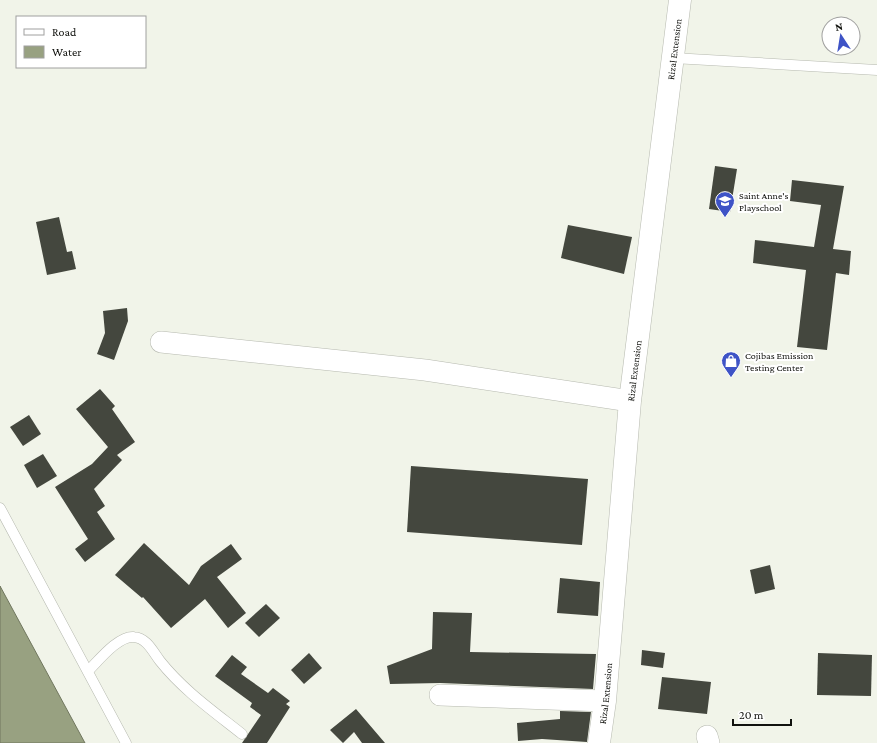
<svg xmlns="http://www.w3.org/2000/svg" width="877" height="743" font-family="'Crimson Pro',serif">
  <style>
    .water { fill: #98a181; stroke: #70765e }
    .building { fill: #44473e }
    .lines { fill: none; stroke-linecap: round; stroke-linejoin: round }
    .service-casing { stroke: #b6b9af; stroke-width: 11 }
    .minor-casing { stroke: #b6b9af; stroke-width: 22 }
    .tertiary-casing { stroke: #b6b9af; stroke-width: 23 }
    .service { stroke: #fff; stroke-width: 10 }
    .minor { stroke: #fff; stroke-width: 21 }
    .tertiary { stroke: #fff; stroke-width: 22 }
    .labels { text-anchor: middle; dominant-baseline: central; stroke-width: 4; stroke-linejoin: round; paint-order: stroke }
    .street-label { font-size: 10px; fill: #11120e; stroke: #fff }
    .poi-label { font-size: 10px; fill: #11120e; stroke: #fff; text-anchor: start }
  </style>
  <rect width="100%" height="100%" fill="#f1f4e9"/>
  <path class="water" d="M0 586 85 743H0Z"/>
  <g class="building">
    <path d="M715 166 737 169 730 212 709 209Z"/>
    <path d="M792 180 844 186 833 249 851 251 849 275 836 273 827 350 797 347 806 270 753 263 755 240 814 247 821 205 790 201Z"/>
    <path d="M59 217 67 252 72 251 76 269 47 275 36 222Z"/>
    <path d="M568 225 632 237 624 274 561 258Z"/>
    <path d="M127 308 128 321 114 360 97 354 105 333 103 311Z"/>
    <path d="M100 389 115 406 112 409 135 442 117 455 122 460 94 489 105 506 97 512 115 539 85 562 75 549 88 539 55 487 92 464 108 447 76 409Z"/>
    <path d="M29 415 41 434 23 446 10 427Z"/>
    <path d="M43 454 57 476 37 488 24 465Z"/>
    <path d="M411 466 588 479 582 545 407 532Z"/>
    <path d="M144 543 189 585 201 566 231 544 242 559 217 577 246 613 228 628 205 599 171 628 143 597 142 598 115 575Z"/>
    <path d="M770 565 775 589 755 594 750 570Z"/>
    <path d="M560 578 600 582 598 616 557 613Z"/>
    <path d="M266 604 280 618 259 637 245 623Z"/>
    <path d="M433 612 472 613 470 652 596 654 593 689 440 683 390 684 387 666 432 649Z"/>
    <path d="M642 650 665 653 663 668 641 665Z"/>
    <path d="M309 653 322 668 304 684 291 670Z"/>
    <path d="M818 653 872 655 871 696 817 695Z"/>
    <path d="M232 655 247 667 241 674 268 693 273 688 290 701 286 704 290 707 267 743H242L261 715 250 707 252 703 215 676Z"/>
    <path d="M662 677 711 682 707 714 658 709Z"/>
    <path d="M356 709 385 743H362L354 732 343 743 330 730Z"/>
    <path d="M560 711 591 712 587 742 542 739 518 741 517 723 560 719Z"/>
  </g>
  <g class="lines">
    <defs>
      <g id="service">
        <path d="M673 58 877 70"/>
        <path d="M0 508 126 743"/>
        <path d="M89 670C99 660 119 635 134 637 147 638 153 652 160 661 183 690 213 711 242 734"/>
      </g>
      <g id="minor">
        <path d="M161 342 425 370 630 401"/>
        <path d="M440 695 605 701"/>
        <path d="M707 736 709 743"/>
      </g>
      <g id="tertiary">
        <path id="s1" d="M599 743 605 701 630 401 680 0"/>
      </g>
    </defs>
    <use href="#service" class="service-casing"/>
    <use href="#minor" class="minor-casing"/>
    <use href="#tertiary" class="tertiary-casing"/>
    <use href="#service" class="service"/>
    <use href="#minor" class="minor"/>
    <use href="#tertiary" class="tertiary"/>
  </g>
  <defs>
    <symbol id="school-pin" viewBox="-11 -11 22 30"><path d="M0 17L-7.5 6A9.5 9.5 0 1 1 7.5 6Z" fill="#3e53c6" stroke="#fff"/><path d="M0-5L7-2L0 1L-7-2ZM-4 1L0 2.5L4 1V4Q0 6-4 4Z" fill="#fff"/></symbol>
    <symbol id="shop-pin" viewBox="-11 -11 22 30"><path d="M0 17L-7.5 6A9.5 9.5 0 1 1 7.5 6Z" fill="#3e53c6" stroke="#fff"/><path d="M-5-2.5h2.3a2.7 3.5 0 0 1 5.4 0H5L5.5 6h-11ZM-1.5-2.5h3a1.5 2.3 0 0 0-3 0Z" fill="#fff"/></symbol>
  </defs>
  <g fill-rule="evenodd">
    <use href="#school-pin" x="714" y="190" width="22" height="30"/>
    <use href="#shop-pin" x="720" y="350" width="22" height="30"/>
  </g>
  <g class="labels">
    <g class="street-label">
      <text stroke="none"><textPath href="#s1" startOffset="698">Rizal Extension</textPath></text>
      <text stroke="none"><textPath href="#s1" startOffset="374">Rizal Extension</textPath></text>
      <text stroke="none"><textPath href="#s1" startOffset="50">Rizal Extension</textPath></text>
    </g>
    <g class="poi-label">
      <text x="739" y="195">Saint Anne's<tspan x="739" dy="12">Playschool</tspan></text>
      <text x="745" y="355">Cojibas Emission<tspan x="745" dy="12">Testing Center</tspan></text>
    </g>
  </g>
  <rect x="16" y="16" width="130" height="52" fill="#ffffff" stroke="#a0a09f"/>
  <rect x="24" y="29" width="20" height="6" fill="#ffffff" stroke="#a0a09f"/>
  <text x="52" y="36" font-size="12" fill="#11120e">Road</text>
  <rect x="24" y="46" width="20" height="12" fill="#98a181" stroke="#a0a09f"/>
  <text x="52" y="56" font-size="12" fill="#11120e">Water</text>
  <g transform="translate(841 36) rotate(348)"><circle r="19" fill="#ffffff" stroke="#a0a09f"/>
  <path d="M0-3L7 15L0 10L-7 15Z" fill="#3e53c6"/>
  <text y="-6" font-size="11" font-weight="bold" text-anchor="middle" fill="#11120e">N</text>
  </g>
  <path d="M733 719v6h58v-6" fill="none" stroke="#11120e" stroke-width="2"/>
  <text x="739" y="719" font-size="12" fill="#11120e" stroke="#ffffff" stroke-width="3" paint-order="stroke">20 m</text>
</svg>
